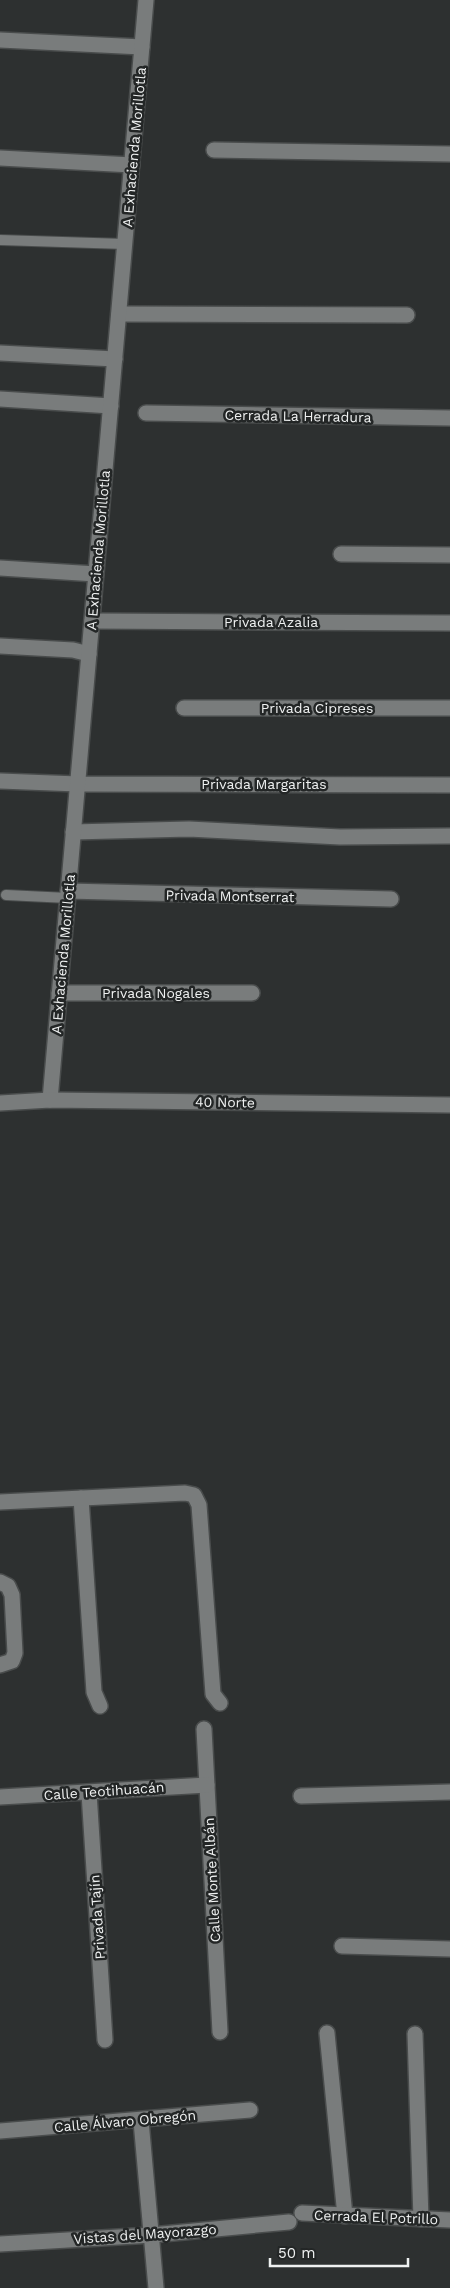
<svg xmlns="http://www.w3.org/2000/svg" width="450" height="2288" font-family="'Work Sans',sans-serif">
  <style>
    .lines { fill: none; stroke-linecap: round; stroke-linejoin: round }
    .lane-casing { stroke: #494c4c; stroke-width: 12 }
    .street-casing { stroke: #494c4c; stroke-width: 18 }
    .lane { stroke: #797c7c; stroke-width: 10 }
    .street { stroke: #797c7c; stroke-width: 15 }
    .labels { text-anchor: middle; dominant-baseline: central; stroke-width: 5; stroke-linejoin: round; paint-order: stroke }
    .street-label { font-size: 14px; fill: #eff1f1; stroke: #232626 }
  </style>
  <rect width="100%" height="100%" fill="#2d3030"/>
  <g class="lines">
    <defs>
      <g id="lane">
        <path d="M0 240 125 244"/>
        <path d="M6 895 68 898"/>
      </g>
      <g id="street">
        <path d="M0 40 142 47"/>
        <path d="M214 150 450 154"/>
        <path d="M0 158 132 165"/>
        <path d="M119 314 407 315"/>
        <path d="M0 353 115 359"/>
        <path d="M0 399 111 406"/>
        <path d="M146 413 450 418"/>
        <path d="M341 554 450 555"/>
        <path d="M0 568 96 574"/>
        <path d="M92 621 450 623"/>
        <path d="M0 646 73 650 89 654"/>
        <path d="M184 708H450"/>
        <path d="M0 781 78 784 450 785"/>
        <path d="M73 832 189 829 340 837 450 836"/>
        <path d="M68 891 391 899"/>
        <path d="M59 993H252"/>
        <path d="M50 1100 146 0"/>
        <path d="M0 1103 50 1100 450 1105"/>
        <path d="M81 1498 94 1692 100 1706"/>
        <path d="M0 1502 185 1493 194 1495 199 1505 213 1694 220 1703"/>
        <path d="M0 1582 8 1586 12 1595 15 1653 12 1661 0 1665"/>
        <path d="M204 1729 220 2032"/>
        <path d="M89 1793 105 2040"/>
        <path d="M301 1796 450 1792"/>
        <path d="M0 1797 207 1785"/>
        <path d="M342 1946 450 1949"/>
        <path d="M327 2033 345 2216"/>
        <path d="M415 2034 421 2219"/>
        <path d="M141 2121 156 2288"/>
        <path d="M0 2131 250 2110"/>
        <path d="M302 2213 450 2220"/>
        <path d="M0 2244 152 2235 289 2222"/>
      </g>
    </defs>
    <use href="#lane" class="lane-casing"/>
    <use href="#street" class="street-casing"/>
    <use href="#lane" class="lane"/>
    <use href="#street" class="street"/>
  </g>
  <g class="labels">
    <g class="street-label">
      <text transform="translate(134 147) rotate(-85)">A Exhacienda Morillotla</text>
      <text transform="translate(298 416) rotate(1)">Cerrada La Herradura</text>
      <text transform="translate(98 550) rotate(-85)">A Exhacienda Morillotla</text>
      <text x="271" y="622">Privada Azalia</text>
      <text x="317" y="708">Privada Cipreses</text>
      <text x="264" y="784">Privada Margaritas</text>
      <text transform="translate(230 896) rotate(1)">Privada Montserrat</text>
      <text transform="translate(63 954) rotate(-85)">A Exhacienda Morillotla</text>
      <text x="156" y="993">Privada Nogales</text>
      <text transform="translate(225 1102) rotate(1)">40 Norte</text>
      <text transform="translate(104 1791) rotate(-4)">Calle Teotihuacán</text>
      <text transform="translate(212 1880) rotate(-93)">Calle Monte Albán</text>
      <text transform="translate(97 1917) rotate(-94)">Privada Tajín</text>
      <text transform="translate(125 2121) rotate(-5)">Calle Álvaro Obregón</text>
      <text transform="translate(376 2217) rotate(2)">Cerrada El Potrillo</text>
      <text transform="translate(145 2234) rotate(-4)">Vistas del Mayorazgo</text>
    </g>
  </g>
  <path d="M270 2258v8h138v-8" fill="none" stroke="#eff1f1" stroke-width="2.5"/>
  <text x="278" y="2258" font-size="15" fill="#eff1f1" stroke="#232626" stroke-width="4" paint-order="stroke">50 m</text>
</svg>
